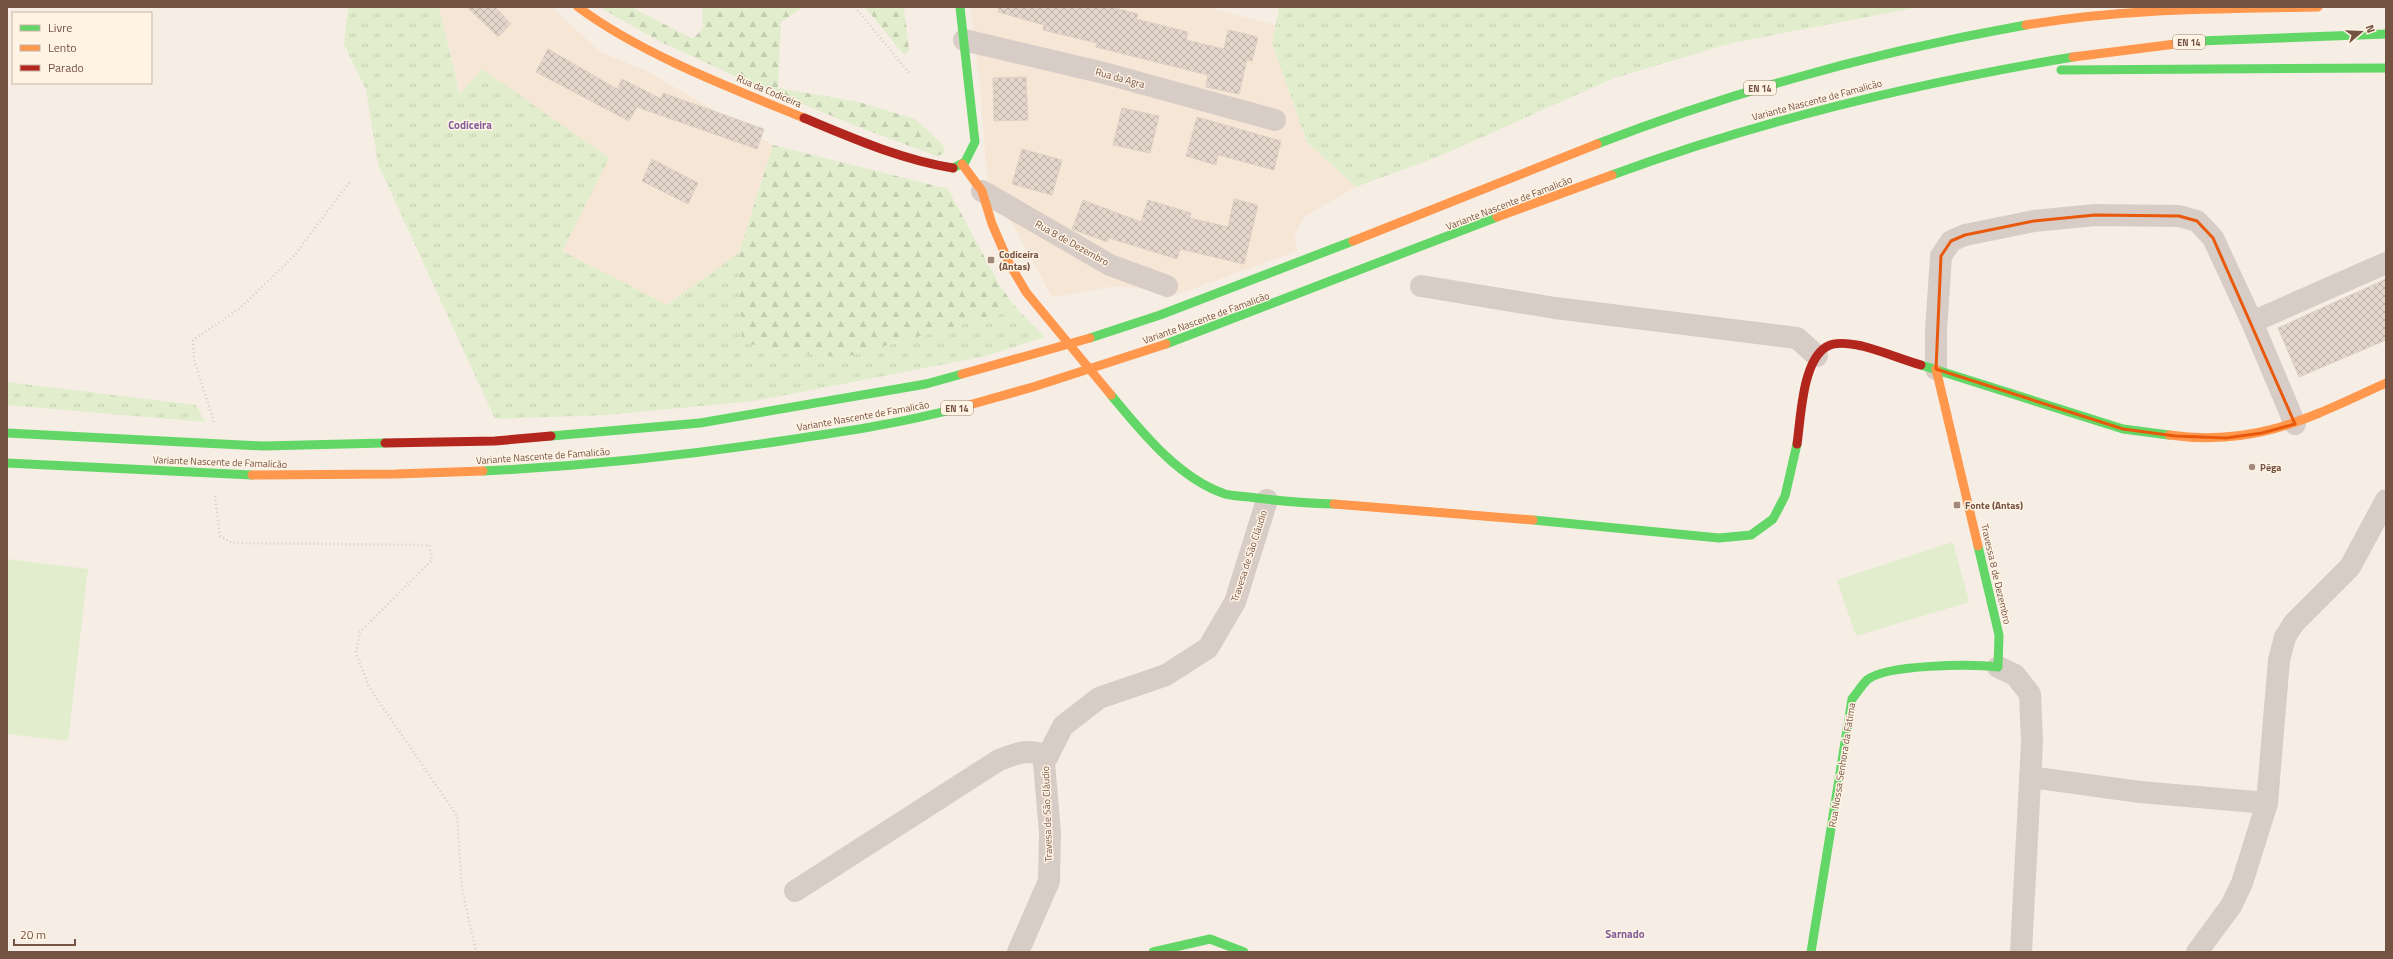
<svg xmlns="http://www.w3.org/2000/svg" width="2393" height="959" font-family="'Titillium Web',sans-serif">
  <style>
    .residential { fill: #f6e6d5 }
    .grass { fill: url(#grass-tufts) }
    .forest { fill: url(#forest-firs) }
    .park { fill: #e1edcd }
    .building { fill: url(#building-cross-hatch); stroke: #dfd0c6 }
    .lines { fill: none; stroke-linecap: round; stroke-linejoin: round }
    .path { stroke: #d7ccc7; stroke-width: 2.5; stroke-dasharray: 1 3; stroke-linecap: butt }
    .street { stroke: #d8ccc7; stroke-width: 22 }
    .fast { stroke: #63d668; stroke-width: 9 }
    .slow { stroke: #ff974d; stroke-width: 9 }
    .jam { stroke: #b3261e; stroke-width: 9 }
    .marked { fill: none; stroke: #e8590c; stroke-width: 3; stroke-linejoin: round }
    .poi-dot { fill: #a2897b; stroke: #fff3e4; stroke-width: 1.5 }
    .labels { text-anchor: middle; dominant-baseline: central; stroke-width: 3; stroke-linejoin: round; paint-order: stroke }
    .shield { fill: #fff3e4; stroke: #9e8373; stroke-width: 1 }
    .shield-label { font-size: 9px; font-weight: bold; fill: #755343 }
    .street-label { font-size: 10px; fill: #755343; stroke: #fff3e4 }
    .poi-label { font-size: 10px; font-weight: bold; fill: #755343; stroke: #fff3e4; text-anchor: start }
    .neighbourhood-label { font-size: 11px; font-weight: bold; fill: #835e99; stroke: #fff3e4 }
  </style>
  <defs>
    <pattern id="grass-tufts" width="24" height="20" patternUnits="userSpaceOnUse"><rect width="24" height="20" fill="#e1edcd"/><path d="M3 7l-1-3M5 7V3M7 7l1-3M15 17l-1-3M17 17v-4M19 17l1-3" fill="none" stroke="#c4cdb1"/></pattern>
    <pattern id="forest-firs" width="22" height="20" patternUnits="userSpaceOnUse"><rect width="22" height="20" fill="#e1edcd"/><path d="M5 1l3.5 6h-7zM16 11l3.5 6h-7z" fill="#c4cdb1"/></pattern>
    <pattern id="building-cross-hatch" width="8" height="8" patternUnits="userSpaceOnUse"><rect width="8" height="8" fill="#e3d6cb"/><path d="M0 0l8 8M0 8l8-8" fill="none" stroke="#bdb0a6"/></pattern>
  </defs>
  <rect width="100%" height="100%" fill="#f6eee4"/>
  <g class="residential">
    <path d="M439 7H552L600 52 647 71 773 145 739 253 667 305 562 251 482 69 461 94Z"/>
    <path d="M970 7H1206L1276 25 1272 43 1307 142 1356 187 1304 217 1294 236 1297 251 1165 299 1161 291 1116 286 1052 297 987 178 980 87Z"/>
  </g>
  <g class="grass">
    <path d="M348 7H439L460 94 482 69 609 158 562 251 667 305 739 253 743 343 842 358 1017 309 1045 337 982 357 754 401 607 415 495 419 378 164 366 90 344 44Z"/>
    <path d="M1279 7H1919L1732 43 1614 78 1440 156 1356 187 1307 142 1272 43Z"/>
    <path d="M7 382 196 405 205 422 7 405Z"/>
  </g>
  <g class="forest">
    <path d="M599 7H631L693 39 703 28 702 7H803L781 22 778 88 859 102 915 119 943 145 945 153 937 156 861 128 737 77 661 42Z"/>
    <path d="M865 7H904L909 51 904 55Z"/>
    <path d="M773 145 948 189 1000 286 1017 309 842 358 742 343 739 253Z"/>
  </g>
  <g class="park">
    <path d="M1953 542 1969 602 1856 636 1837 580Z"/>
    <path d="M7 559 88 569 68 741 7 734Z"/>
  </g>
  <g class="building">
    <path d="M467 7H495L511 24 498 37Z"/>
    <path d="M999 7H1111L1138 14 1136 19 1188 32 1186 40 1224 49 1228 30 1258 37 1252 61 1247 60 1239 94 1206 87 1208 75 1096 47 1097 43 1043 30 1044 25 998 12Z"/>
    <path d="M548 49 617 89 622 79 661 99 663 93 764 129 757 149 637 107 629 121 536 72Z"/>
    <path d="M1026 77 1028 120 994 121 993 78Z"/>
    <path d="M1122 108 1159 116 1150 153 1113 145Z"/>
    <path d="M1197 117 1281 141 1274 170 1218 155 1216 165 1186 156Z"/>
    <path d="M1022 149 1062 160 1052 195 1012 184Z"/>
    <path d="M652 159 698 183 688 204 642 181Z"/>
    <path d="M1234 199 1258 205 1244 264 1180 249 1177 259 1109 238 1107 242 1072 229 1083 200 1141 222 1148 200 1191 213 1190 218 1228 227Z"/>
    <path d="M2386 279V340L2299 377 2278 328Z"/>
  </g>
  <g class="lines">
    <g class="path">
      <path d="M855 7 910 74"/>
      <path d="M214 422 194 359 193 340 239 309 293 257 351 180"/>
      <path d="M215 496 220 536 232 543 429 545 432 560 360 632 356 653 369 687 457 816 462 889 476 952"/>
    </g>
    <g class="street">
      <path d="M964 40 1104 73 1275 120"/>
      <path d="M982 191 1110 265 1167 286"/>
      <path d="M1421 286 1555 308 1797 338 1817 356"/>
      <path d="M2252 322 2386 263"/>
      <path d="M1936 369V331L1941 256 1951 241 1965 235 2034 221 2095 215 2179 216 2197 221 2213 238 2252 322 2295 424"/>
      <path d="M1998 667 2015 675 2030 694 2032 743 2021 952"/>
      <path d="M2030 777 2140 792 2267 803"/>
      <path d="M795 891 999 760C1020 752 1026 749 1048 756"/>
      <path d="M1018 952 1049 881 1050 833 1044 763 1063 726 1099 698 1166 675 1208 648 1235 602 1267 500"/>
      <path d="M2197 952 2231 906 2242 883 2267 803 2279 660 2285 637 2294 623 2350 567 2386 500"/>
    </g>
    <g class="fast">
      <path d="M2199 41 2386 34"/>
      <path d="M2061 70 2386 68"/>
      <path d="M1597 144C1737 90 1879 51 2026 25"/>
      <path d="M953 168 965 162 975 142 960 7"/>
      <path d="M1612 175C1761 120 1917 83 2073 57"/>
      <path d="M1090 338 1160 315 1353 241"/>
      <path d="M1166 344 1497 217"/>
      <path d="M1921 365 2123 429 2169 435"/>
      <path d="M1111 395C1142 432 1178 478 1225 494 1232 496 1241 496 1249 497 1277 501 1305 503 1334 504"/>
      <path d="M7 433 263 446 385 443"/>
      <path d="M551 436 700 423 926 384 962 374"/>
      <path d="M7 463 252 475"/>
      <path d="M483 471C583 466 682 456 781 441 842 432 903 423 962 407"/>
      <path d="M1533 520 1719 538 1751 535 1773 519 1785 496 1797 444"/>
      <path d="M1153 952 1210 939 1244 952"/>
      <path d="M1811 952 1852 699C1857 693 1862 685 1867 680 1886 664 1973 664 1998 667L1999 635 1978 546"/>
    </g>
    <g class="slow">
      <path d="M578 7C641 54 731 88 804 118"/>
      <path d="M2026 25C2123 8 2220 9 2318 7"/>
      <path d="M2073 57 2199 41"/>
      <path d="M962 164 982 191 992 224 1009 263 1026 292 1111 395"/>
      <path d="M1497 217 1612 175"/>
      <path d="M1353 241 1597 144"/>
      <path d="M1936 369 1978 546"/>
      <path d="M962 374 1090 338"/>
      <path d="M962 407 1033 387 1166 344"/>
      <path d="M2169 435C2257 447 2309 418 2386 383"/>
      <path d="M252 475 396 474 483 471"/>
      <path d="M1334 504 1533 520"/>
    </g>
    <g class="jam">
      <path d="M804 118C852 138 902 160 953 168"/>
      <path d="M385 443 495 441 551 436"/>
      <path d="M1797 444C1801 418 1802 362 1826 347 1835 341 1853 344 1862 346 1882 351 1901 359 1921 365"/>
    </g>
  </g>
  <path class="marked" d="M2095 215 2179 216 2197 221 2213 238 2295 424 2262 433 2226 438 2175 436 2123 429 1936 369 1941 256 1951 241 1965 235 2034 221Z"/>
  <g class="poi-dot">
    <rect x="987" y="256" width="8" height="8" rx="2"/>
    <circle cx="2252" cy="467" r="4"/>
    <rect x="1953" y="501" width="8" height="8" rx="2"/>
  </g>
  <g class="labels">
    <g class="shield">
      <rect x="2173" y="35" width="32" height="14" rx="3"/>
      <rect x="1744" y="81" width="32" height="14" rx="3"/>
      <rect x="941" y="401" width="32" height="14" rx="3"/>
    </g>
    <g class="shield-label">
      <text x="2189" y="42">EN 14</text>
      <text x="1760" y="88">EN 14</text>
      <text x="957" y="408">EN 14</text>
    </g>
    <g class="street-label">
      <text transform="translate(1120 78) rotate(15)">Rua da Agra</text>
      <text transform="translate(769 91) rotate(23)">Rua da Codiceira</text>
      <text transform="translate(1817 100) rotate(-15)">Variante Nascente de Famalicão</text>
      <text transform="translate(1509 203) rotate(-21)">Variante Nascente de Famalicão</text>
      <text transform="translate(1072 243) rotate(29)">Rua 8 de Dezembro</text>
      <text transform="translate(1206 318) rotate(-20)">Variante Nascente de Famalicão</text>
      <text transform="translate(863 416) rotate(-10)">Variante Nascente de Famalicão</text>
      <text transform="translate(543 456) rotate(-4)">Variante Nascente de Famalicão</text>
      <text transform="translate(220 462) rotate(2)">Variante Nascente de Famalicão</text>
      <text transform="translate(1249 556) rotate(-72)">Travesa de São Cláudio</text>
      <text transform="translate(1996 574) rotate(77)">Travessa 8 de Dezembro</text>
      <text transform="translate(1842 765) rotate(-81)">Rua Nossa Senhora da Fátima</text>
      <text transform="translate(1047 814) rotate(-92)">Travesa de São Cláudio</text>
    </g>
    <g class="poi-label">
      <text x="999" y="254">Codiceira<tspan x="999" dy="12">(Antas)</tspan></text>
      <text x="2260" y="467">Pêga</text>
      <text x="1965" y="505">Fonte (Antas)</text>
    </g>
    <g class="neighbourhood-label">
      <text x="470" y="125">Codiceira</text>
      <text x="1625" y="934">Sarnado</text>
    </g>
  </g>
  <rect width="2393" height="959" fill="none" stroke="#755343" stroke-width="16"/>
  <rect x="12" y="12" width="140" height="72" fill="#fff3e4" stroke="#c8b3a4"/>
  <rect x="20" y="25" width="20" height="6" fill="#63d668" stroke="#c8b3a4"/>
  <text x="48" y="32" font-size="12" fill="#755343">Livre</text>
  <rect x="20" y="45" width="20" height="6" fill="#ff974d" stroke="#c8b3a4"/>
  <text x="48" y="52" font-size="12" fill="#755343">Lento</text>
  <rect x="20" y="65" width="20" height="6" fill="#b3261e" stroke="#c8b3a4"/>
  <text x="48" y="72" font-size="12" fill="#755343">Parado</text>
  <g transform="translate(2361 32) rotate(71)" stroke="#fff3e4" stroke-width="3" paint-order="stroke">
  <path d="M0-3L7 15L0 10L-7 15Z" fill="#755343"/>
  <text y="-6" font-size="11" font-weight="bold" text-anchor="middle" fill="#755343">N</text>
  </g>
  <path d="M14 939v6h61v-6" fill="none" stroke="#755343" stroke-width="2"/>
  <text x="20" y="939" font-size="12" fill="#755343" stroke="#fff3e4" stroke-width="3" paint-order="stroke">20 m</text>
</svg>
